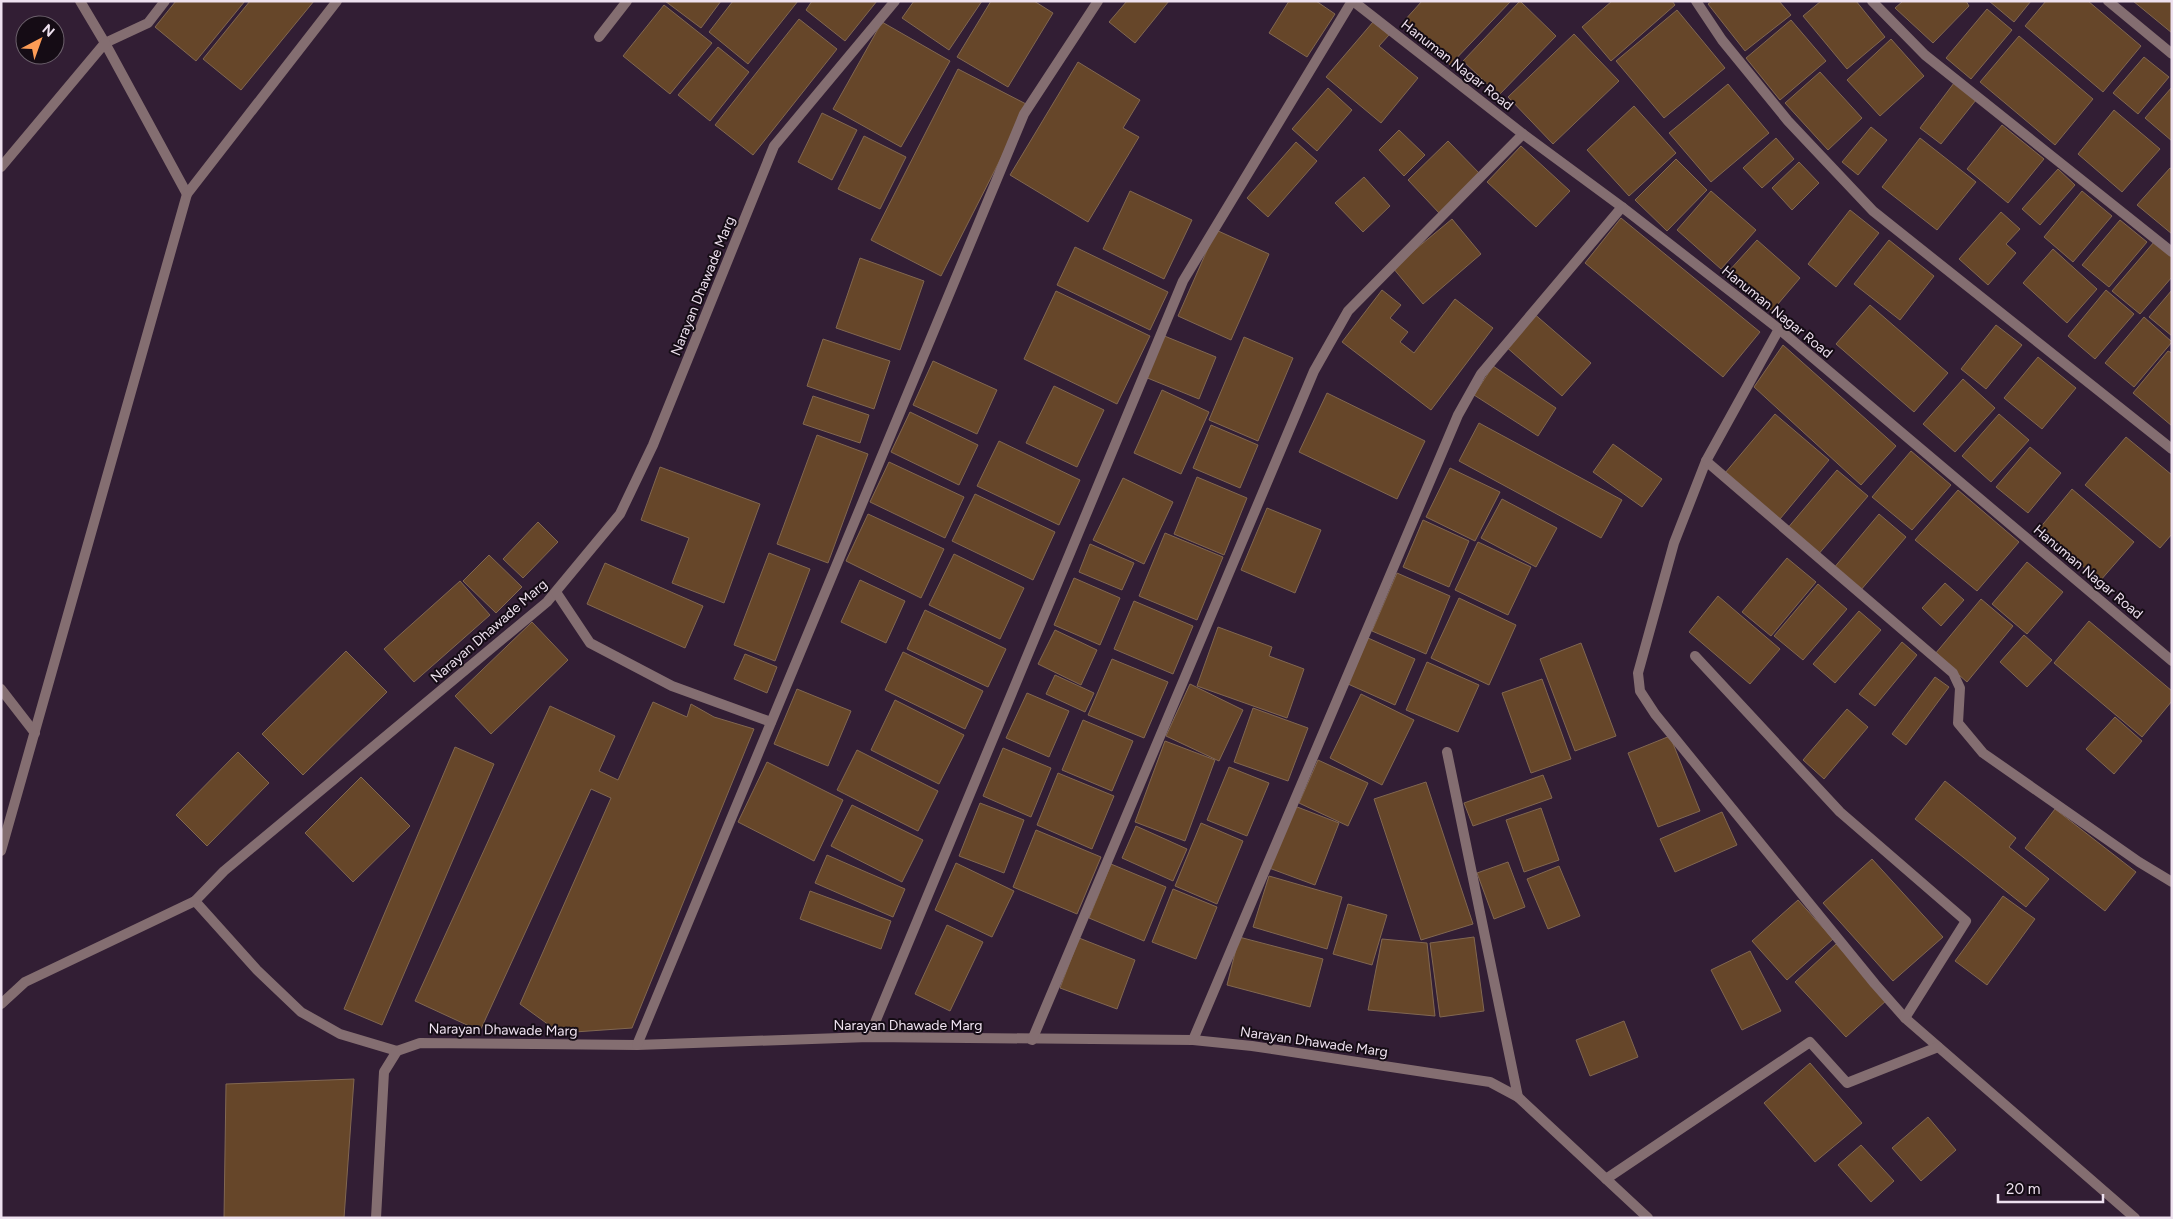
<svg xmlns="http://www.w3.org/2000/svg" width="2173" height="1219" font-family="Figtree,sans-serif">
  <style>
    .building { fill: #664629; stroke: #816751 }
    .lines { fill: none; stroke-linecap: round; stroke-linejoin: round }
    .street { stroke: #846e71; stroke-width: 10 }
    .labels { text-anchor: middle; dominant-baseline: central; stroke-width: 4; stroke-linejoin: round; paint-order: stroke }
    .street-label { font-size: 14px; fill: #eee1ef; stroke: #150c15 }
  </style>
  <rect width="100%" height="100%" fill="#321e34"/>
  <g class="building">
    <path d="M176 1H245L196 61 155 27Z"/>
    <path d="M250 1H314L241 90 203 59Z"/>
    <path d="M665 1H721L701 28Z"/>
    <path d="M733 1H798L748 64 709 32Z"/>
    <path d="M812 1H877L845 41 806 10Z"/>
    <path d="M914 1H982L949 50 902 18Z"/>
    <path d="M991 1H1034L1053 13 1008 87 957 57Z"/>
    <path d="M1127 1H1169L1135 43 1109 22Z"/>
    <path d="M1289 1H1316L1335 14 1307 57 1269 33Z"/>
    <path d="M1422 1H1511L1450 65 1404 21Z"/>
    <path d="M1520 1 1556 36 1499 95 1463 61Z"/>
    <path d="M1612 1H1672L1675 5 1611 61 1582 27Z"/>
    <path d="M1712 1H1779L1791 15 1745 51 1708 4Z"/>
    <path d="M1821 1H1856L1885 37 1847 69 1803 16Z"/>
    <path d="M1903 1H1966L1969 6 1933 43 1895 8Z"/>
    <path d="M1989 1H2031L2014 22Z"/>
    <path d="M2046 1H2088L2141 46 2103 92 2025 26Z"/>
    <path d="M2133 1H2172V33Z"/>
    <path d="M664 5 712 43 670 94 623 56Z"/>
    <path d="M1987 9 2012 30 1971 79 1946 58Z"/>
    <path d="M1677 10 1725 68 1664 118 1616 61Z"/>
    <path d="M799 19 837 49 753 155 715 125Z"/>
    <path d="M1791 20 1826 61 1780 100 1746 58Z"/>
    <path d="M882 22 950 61 901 147 833 109Z"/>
    <path d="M1373 22 1389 35 1379 46 1418 78 1381 123 1326 77Z"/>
    <path d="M1574 34 1619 81 1553 144 1508 97Z"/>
    <path d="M2019 36 2093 99 2055 145 1980 82Z"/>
    <path d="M1891 39 1924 76 1880 116 1847 80Z"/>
    <path d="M718 47 749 72 710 121 678 95Z"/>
    <path d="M2144 57 2169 77 2138 114 2113 93Z"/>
    <path d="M1078 62 1140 100 1123 128 1139 137 1088 222 1010 175Z"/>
    <path d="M958 69 1028 105 941 276 871 240Z"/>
    <path d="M1820 72 1862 118 1828 150 1785 103Z"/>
    <path d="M1954 83 1976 100 1941 144 1920 128Z"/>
    <path d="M1728 84 1769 133 1711 182 1669 133Z"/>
    <path d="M2172 87V141L2145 118Z"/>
    <path d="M1328 88 1352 110 1317 151 1292 129Z"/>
    <path d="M1634 106 1676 153 1629 196 1587 150Z"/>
    <path d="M2114 110 2160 149 2122 192 2078 154Z"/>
    <path d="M822 113 857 130 832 180 798 162Z"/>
    <path d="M2002 125 2044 159 2008 203 1967 169Z"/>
    <path d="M1871 127 1887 140 1858 175 1842 162Z"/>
    <path d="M1399 130 1425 155 1404 176 1379 150Z"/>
    <path d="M864 136 906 157 880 209 838 189Z"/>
    <path d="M1776 138 1794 159 1762 188 1743 168Z"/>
    <path d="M1920 138 1976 182 1937 230 1882 187Z"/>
    <path d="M1448 141 1481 175 1440 214 1408 180Z"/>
    <path d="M1296 142 1317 161 1268 217 1247 198Z"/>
    <path d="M1521 146 1570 191 1536 227 1487 182Z"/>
    <path d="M1676 159 1707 190 1667 231 1635 200Z"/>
    <path d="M1799 162 1819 183 1792 210 1772 188Z"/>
    <path d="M2170 168 2172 169V234L2137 205Z"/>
    <path d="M2058 169 2075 185 2040 225 2022 209Z"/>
    <path d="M1364 177 1390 206 1363 232 1335 203Z"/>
    <path d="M1130 191 1192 220 1164 279 1103 249Z"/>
    <path d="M1711 191 1756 230 1721 269 1677 230Z"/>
    <path d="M2082 191 2112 216 2073 262 2044 237Z"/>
    <path d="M1850 210 1879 233 1836 287 1808 264Z"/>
    <path d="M2001 212 2020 229 2006 244 2016 253 1988 285 1959 259Z"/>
    <path d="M1621 218 1760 332 1723 377 1585 263Z"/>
    <path d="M1452 219 1481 254 1423 304 1393 268Z"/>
    <path d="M2120 220 2147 242 2109 287 2082 265Z"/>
    <path d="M1216 230 1269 254 1231 340 1178 316Z"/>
    <path d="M1757 240 1800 278 1772 311 1728 272Z"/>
    <path d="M1889 240 1934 276 1900 320 1854 284Z"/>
    <path d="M2154 242 2172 257V277L2140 314 2112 291Z"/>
    <path d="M1075 247 1168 292 1150 330 1057 285Z"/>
    <path d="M2053 249 2097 289 2067 323 2023 283Z"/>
    <path d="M860 258 924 281 900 350 836 328Z"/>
    <path d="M1382 290 1401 305 1390 318 1408 332 1400 342 1414 353 1455 299 1493 328 1431 410 1342 342Z"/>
    <path d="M2106 290 2134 314 2095 359 2068 336Z"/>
    <path d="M2172 290V336L2149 317Z"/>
    <path d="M1056 291 1150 336 1117 404 1024 359Z"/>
    <path d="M1870 305 1948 373 1914 412 1836 344Z"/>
    <path d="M1532 312 1591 363 1562 396 1504 345Z"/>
    <path d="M2144 317 2172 342 2134 387 2105 363Z"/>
    <path d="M1996 325 2022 345 1986 389 1961 369Z"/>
    <path d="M1162 335 1216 357 1199 399 1145 377Z"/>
    <path d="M1244 337 1293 358 1258 441 1209 420Z"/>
    <path d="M823 339 890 361 874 409 807 386Z"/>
    <path d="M1783 345 1896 446 1861 485 1754 387Z"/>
    <path d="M2168 351 2172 353V426L2133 393Z"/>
    <path d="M2038 357 2076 388 2042 429 2004 398Z"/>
    <path d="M933 361 997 390 977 434 913 405Z"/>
    <path d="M1493 366 1556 408 1538 436 1474 395Z"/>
    <path d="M1963 379 1995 408 1955 452 1923 424Z"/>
    <path d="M1054 386 1104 410 1077 467 1026 443Z"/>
    <path d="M1162 390 1209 412 1181 474 1134 453Z"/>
    <path d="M1327 393 1425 441 1397 499 1299 452Z"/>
    <path d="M813 396 869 415 860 443 803 424Z"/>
    <path d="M910 412 978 445 959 485 891 452Z"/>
    <path d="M1775 414 1829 460 1780 519 1725 473Z"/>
    <path d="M1999 414 2029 440 1991 482 1962 456Z"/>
    <path d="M1479 423 1622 500 1601 538 1459 461Z"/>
    <path d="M1211 425 1258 445 1240 488 1193 468Z"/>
    <path d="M817 435 868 454 828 563 777 544Z"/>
    <path d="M2126 437 2172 475V534L2160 548 2085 485Z"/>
    <path d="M999 441 1080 480 1059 525 977 486Z"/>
    <path d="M1613 444 1662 479 1642 507 1593 472Z"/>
    <path d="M2030 447 2061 473 2028 513 1996 487Z"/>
    <path d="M1911 451 1951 485 1912 530 1872 497Z"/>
    <path d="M889 462 964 497 945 538 870 502Z"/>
    <path d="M660 467 760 504 724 603 672 583 689 538 641 520Z"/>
    <path d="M1450 468 1500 492 1475 541 1426 517Z"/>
    <path d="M1837 470 1868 496 1817 556 1786 530Z"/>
    <path d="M1197 477 1247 498 1224 555 1174 534Z"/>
    <path d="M1123 478 1173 502 1144 564 1093 540Z"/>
    <path d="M2072 489 2134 542 2100 581 2039 529Z"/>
    <path d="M1958 490 2019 542 1977 591 1915 540Z"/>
    <path d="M975 494 1055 532 1033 580 952 541Z"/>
    <path d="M1502 499 1557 528 1536 567 1481 538Z"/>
    <path d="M1267 508 1321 530 1295 593 1241 570Z"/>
    <path d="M868 514 944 549 921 598 846 561Z"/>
    <path d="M1879 514 1906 537 1860 591 1833 569Z"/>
    <path d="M1423 520 1469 541 1449 587 1403 567Z"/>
    <path d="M538 522 558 542 523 578 503 559Z"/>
    <path d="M1165 533 1223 557 1197 620 1139 596Z"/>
    <path d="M1478 542 1531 567 1508 615 1455 590Z"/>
    <path d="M1090 544 1134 563 1122 590 1079 572Z"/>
    <path d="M769 553 810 569 775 661 734 645Z"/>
    <path d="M954 554 1024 588 1000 639 929 605Z"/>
    <path d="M489 555 522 587 496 613 463 581Z"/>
    <path d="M1787 558 1816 582 1771 636 1742 612Z"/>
    <path d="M2027 562 2063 592 2027 634 1992 604Z"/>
    <path d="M605 563 703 606 685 648 587 604Z"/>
    <path d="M1397 573 1450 596 1426 654 1372 631Z"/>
    <path d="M1074 578 1120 598 1100 645 1054 625Z"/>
    <path d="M860 580 905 601 886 643 841 622Z"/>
    <path d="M460 581 490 615 414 682 384 649Z"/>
    <path d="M1945 583 1964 600 1941 626 1922 608Z"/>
    <path d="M1818 584 1847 609 1803 660 1774 636Z"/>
    <path d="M1718 596 1780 649 1750 684 1689 632Z"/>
    <path d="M1459 598 1516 625 1489 685 1431 658Z"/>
    <path d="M1981 599 2013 626 1967 682 1935 654Z"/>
    <path d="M1134 601 1193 626 1173 674 1114 649Z"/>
    <path d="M925 610 1006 649 988 687 907 649Z"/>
    <path d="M1859 611 1881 630 1835 683 1813 664Z"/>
    <path d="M2089 621 2172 691V701L2142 737 2054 663Z"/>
    <path d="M532 622 568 660 491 734 455 696Z"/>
    <path d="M1218 627 1272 647 1269 656 1304 669 1287 718 1197 686Z"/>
    <path d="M1055 630 1097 650 1081 685 1038 664Z"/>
    <path d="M2024 635 2052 660 2027 687 2000 662Z"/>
    <path d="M1368 638 1415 659 1395 705 1348 684Z"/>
    <path d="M1902 642 1917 655 1875 706 1859 694Z"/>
    <path d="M1581 643 1616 736 1575 751 1540 659Z"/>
    <path d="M346 651 387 692 303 775 262 734Z"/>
    <path d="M903 652 983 691 965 729 885 690Z"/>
    <path d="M745 654 777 667 767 693 734 679Z"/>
    <path d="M1112 659 1168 682 1144 738 1088 715Z"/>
    <path d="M1427 662 1479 685 1458 732 1406 710Z"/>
    <path d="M1055 675 1094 693 1085 712 1046 694Z"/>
    <path d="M1935 677 1949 687 1906 745 1892 734Z"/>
    <path d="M1542 679 1571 759 1531 773 1502 693Z"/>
    <path d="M1190 684 1243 710 1219 761 1166 736Z"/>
    <path d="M797 689 851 711 828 766 774 744Z"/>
    <path d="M1027 693 1069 711 1049 757 1006 738Z"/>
    <path d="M1361 694 1414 720 1382 785 1330 758Z"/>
    <path d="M895 700 964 735 939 784 871 750Z"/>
    <path d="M653 702 687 717 691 704 714 717 754 729 632 1028 560 1033 520 1004 611 798 591 789 480 1031 415 1001 550 706 615 736 599 771 618 780Z"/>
    <path d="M1253 708 1308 728 1288 781 1234 762Z"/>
    <path d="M1847 709 1868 727 1824 779 1803 760Z"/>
    <path d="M2115 717 2142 741 2114 774 2086 749Z"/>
    <path d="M1083 720 1133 741 1112 791 1062 770Z"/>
    <path d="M1670 736 1700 811 1658 827 1628 753Z"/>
    <path d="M1165 741 1215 760 1185 841 1135 822Z"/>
    <path d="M455 747 494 764 382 1025 344 1009Z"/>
    <path d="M1003 748 1051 768 1031 817 983 796Z"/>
    <path d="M857 750 938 791 918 831 837 790Z"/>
    <path d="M238 752 269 783 207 846 176 815Z"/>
    <path d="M1318 760 1368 783 1348 826 1299 803Z"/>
    <path d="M767 762 843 800 814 861 738 822Z"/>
    <path d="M1229 767 1269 783 1247 836 1207 820Z"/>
    <path d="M1058 773 1114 796 1092 849 1037 825Z"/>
    <path d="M1543 775 1552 798 1473 826 1464 803Z"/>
    <path d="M361 777 410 826 353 882 305 833Z"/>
    <path d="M1945 781 2016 838 2009 847 2049 879 2026 907 1915 819Z"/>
    <path d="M1426 782 1473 924 1421 940 1374 799Z"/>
    <path d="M980 803 1024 820 1004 873 959 856Z"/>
    <path d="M852 805 923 840 902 882 831 846Z"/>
    <path d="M1292 805 1339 823 1315 885 1269 868Z"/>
    <path d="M1541 808 1559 860 1524 872 1506 820Z"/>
    <path d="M2055 809 2136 872 2105 911 2025 848Z"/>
    <path d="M1722 812 1737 845 1675 872 1660 839Z"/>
    <path d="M1201 823 1243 841 1217 904 1175 886Z"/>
    <path d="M1136 826 1187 849 1173 881 1122 858Z"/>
    <path d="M1036 830 1101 857 1077 914 1013 887Z"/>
    <path d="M827 855 905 889 893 917 815 883Z"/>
    <path d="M1872 859 1943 937 1893 981 1823 903Z"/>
    <path d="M1508 862 1525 907 1494 919 1477 873Z"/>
    <path d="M956 863 1014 891 992 937 935 910Z"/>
    <path d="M1111 864 1166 887 1144 941 1089 918Z"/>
    <path d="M1559 866 1580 916 1548 929 1527 879Z"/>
    <path d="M1269 876 1342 897 1327 949 1253 927Z"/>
    <path d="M1173 889 1217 907 1196 959 1152 942Z"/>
    <path d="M810 891 891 921 881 949 800 919Z"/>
    <path d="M2003 896 2035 919 1987 985 1955 961Z"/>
    <path d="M1798 900 1833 939 1787 980 1752 941Z"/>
    <path d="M1348 904 1387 915 1372 965 1333 954Z"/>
    <path d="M947 925 983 942 950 1011 915 994Z"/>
    <path d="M1239 937 1323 959 1310 1007 1227 985Z"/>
    <path d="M1474 937 1484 1011 1440 1017 1430 943Z"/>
    <path d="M1079 938 1135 960 1117 1009 1060 988Z"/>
    <path d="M1382 939 1427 943 1435 1016 1368 1010Z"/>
    <path d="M1836 944 1887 1000 1846 1037 1795 982Z"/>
    <path d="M1750 951 1781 1011 1742 1030 1711 970Z"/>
    <path d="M1624 1021 1638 1057 1590 1076 1576 1040Z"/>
    <path d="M1810 1063 1862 1123 1815 1162 1764 1103Z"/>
    <path d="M354 1079 344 1218H224L226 1084Z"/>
    <path d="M1928 1117 1956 1150 1921 1181 1892 1148Z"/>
    <path d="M1861 1145 1894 1181 1871 1202 1838 1165Z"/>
  </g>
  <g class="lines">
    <g class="street">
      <path d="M80 1 105 43 148 23 165 1"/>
      <path d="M895 1 774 146 653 445 620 514 547 602 224 871 195 901 257 970 301 1012 340 1034 397 1051 420 1043 637 1045 869 1037 1193 1040 1252 1046 1490 1082 1518 1097 1648 1218"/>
      <path d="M1353 1 1523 134 1622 207 1779 329 2172 661"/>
      <path d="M1696 1 1722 40 1788 121 1873 211 2172 449"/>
      <path d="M1872 1 1925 55 2172 252"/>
      <path d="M2108 1 2172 54"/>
      <path d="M599 37 627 1"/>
      <path d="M1 167 105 43 187 194"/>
      <path d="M1779 329 1706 461 1674 543 1638 673 1640 691 1655 714 1875 984 1905 1018 2135 1218"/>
      <path d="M1706 461 1953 673 1960 688 1958 723 1983 753 2139 862 2172 882"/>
      <path d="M556 592 590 643 672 686 771 722"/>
      <path d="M1695 656 1840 812 1966 921 1905 1018"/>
      <path d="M1 689 35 733"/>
      <path d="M1447 752 1518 1097"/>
      <path d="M1 851 187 194 337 1"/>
      <path d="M1 1004 25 982 195 901"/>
      <path d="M869 1037 1183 281 1352 1"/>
      <path d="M1032 1040 1314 371 1348 311 1523 134"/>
      <path d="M1193 1040 1458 415 1481 374 1622 207"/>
      <path d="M637 1045 1024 114 1098 1"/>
      <path d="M1606 1179 1810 1042 1847 1083 1938 1047"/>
      <path d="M376 1218 384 1072 397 1051"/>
    </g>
  </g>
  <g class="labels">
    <g class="street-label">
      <text transform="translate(1457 65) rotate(38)">Hanuman Nagar Road</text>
      <text transform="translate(703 286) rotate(-68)">Narayan Dhawade Marg</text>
      <text transform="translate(1777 312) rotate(39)">Hanuman Nagar Road</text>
      <text transform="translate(2088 572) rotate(40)">Hanuman Nagar Road</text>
      <text transform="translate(489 631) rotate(-41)">Narayan Dhawade Marg</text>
      <text x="908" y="1025">Narayan Dhawade Marg</text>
      <text transform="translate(503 1030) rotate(1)">Narayan Dhawade Marg</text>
      <text transform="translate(1314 1042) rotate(8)">Narayan Dhawade Marg</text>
    </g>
  </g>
  <rect width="2173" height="1219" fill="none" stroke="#eee1ef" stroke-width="5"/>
  <g transform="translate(40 40) rotate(41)"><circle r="24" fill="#150c15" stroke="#6c616c"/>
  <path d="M0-4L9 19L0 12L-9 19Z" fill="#fd9c56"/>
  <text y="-8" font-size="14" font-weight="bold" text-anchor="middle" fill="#eee1ef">N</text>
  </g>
  <path d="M1998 1194v8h105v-8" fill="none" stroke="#eee1ef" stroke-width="2.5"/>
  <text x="2006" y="1194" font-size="15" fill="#eee1ef" stroke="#150c15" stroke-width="4" paint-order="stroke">20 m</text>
</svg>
